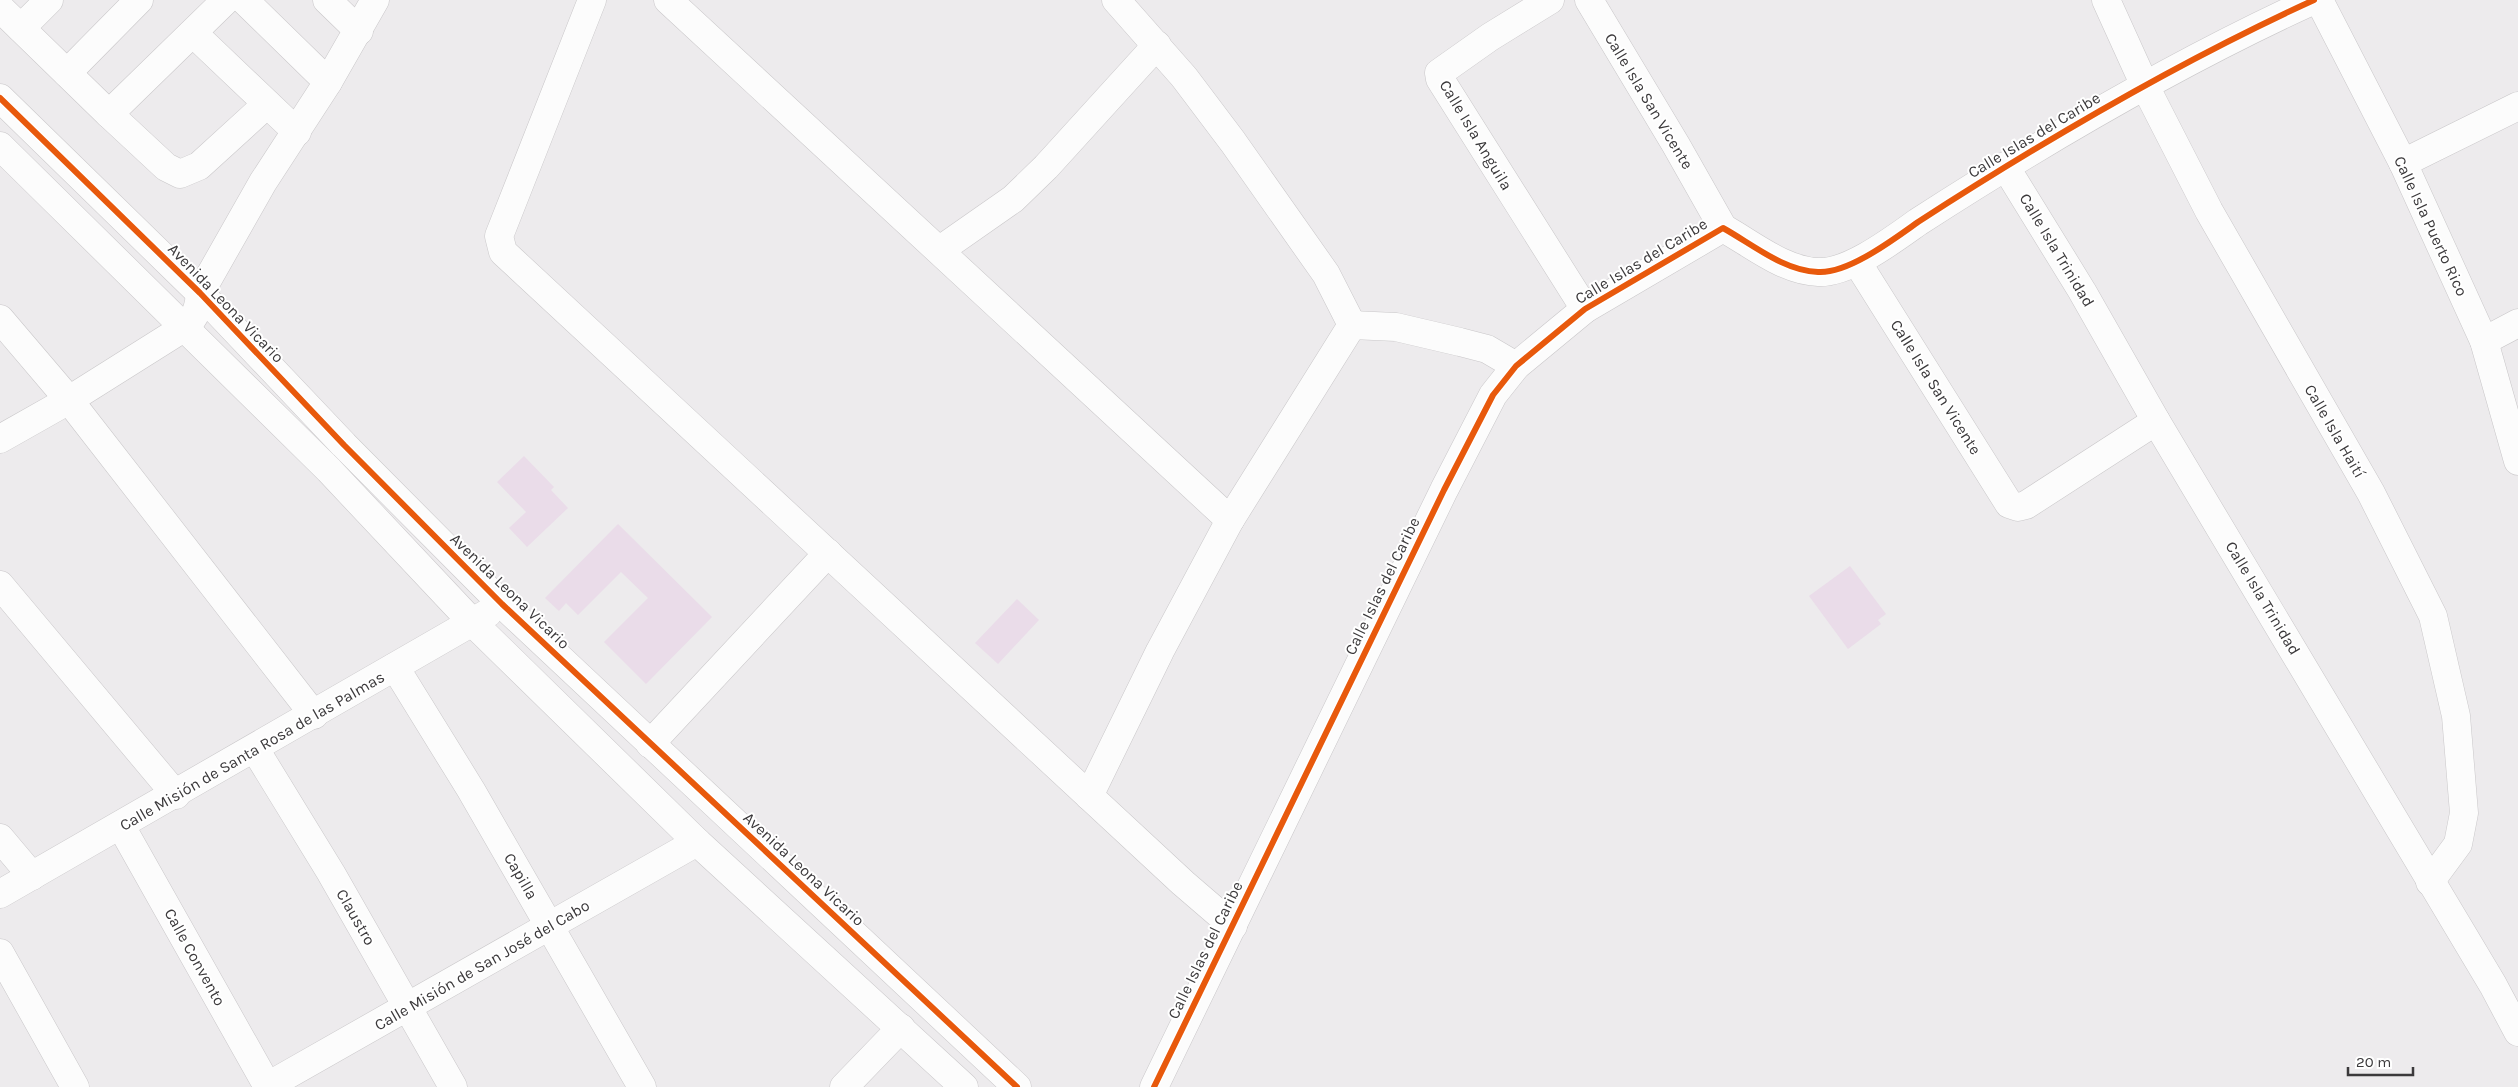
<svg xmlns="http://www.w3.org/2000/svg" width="2518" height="1087" font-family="Karla,sans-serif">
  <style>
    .building { fill: #eadce9 }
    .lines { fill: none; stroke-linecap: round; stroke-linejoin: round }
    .minor-casing { stroke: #c9c7c9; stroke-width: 29 }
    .minor { stroke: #fcfcfc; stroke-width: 28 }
    .cycleway-casing { stroke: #fff; stroke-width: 9 }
    .cycleway { stroke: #e8590c; stroke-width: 6 }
    .labels { text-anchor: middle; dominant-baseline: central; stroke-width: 4; stroke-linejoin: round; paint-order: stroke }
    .street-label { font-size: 16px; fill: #3b393b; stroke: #fff }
  </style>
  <rect width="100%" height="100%" fill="#edebed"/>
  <g class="building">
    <path d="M524 456 554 487 551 490 568 508 527 547 509 528 526 512 497 482Z"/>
    <path d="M618 524 712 617 646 684 604 642 648 598 621 572 578 615 566 603 559 611 545 598Z"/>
    <path d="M1850 566 1886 614 1878 620 1881 624 1848 649 1809 596Z"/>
    <path d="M1017 599 1039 620 998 664 975 643Z"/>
  </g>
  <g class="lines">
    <defs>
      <g id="minor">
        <path d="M244 0 328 82"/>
        <path d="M327 0 359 31"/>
        <path d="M592 0 499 236 503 252 1183 883 1233 926"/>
        <path d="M668 0 1230 520"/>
        <path d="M1116 0 1184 77 1233 142 1326 274 1352 325"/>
        <path d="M1550 0 1490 37 1439 73 1440 79 1585 309"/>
        <path d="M1589 0 1676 145 1723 228"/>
        <path d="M2106 0 2145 86 2209 211 2371 493 2433 616 2456 716 2464 813 2458 844 2430 882"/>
        <path d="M2319 0 2403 163 2484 341 2518 461"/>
        <path d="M0 8 109 114 226 0"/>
        <path d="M21 28 49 0"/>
        <path d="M193 33 297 132"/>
        <path d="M67 73 139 0"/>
        <path d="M0 98 200 293 344 445 502 604 1017 1087"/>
        <path d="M109 114 166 167 180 174 199 166 267 104"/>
        <path d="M0 146 329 470 472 622 697 842 964 1087"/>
        <path d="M2403 163 2518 106"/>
        <path d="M2005 166 2082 291 2156 421 2493 985 2518 1032"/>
        <path d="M940 250 1013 199 1046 167 1157 45"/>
        <path d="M1857 262 2009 504 2018 507 2026 505 2156 421"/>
        <path d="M0 319 69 400 314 715"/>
        <path d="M1352 325 1396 327 1460 342 1487 349 1516 366"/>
        <path d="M2484 341 2518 323"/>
        <path d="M0 439 69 400 185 327C196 317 199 307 200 293L263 182 328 82 375 0"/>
        <path d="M0 585 176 795"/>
        <path d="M395 667 471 790 642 1087"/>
        <path d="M650 744 828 553"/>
        <path d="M255 749 331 873 453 1087"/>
        <path d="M1089 796 1160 651 1230 520 1352 325"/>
        <path d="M121 826 268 1087"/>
        <path d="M0 838 32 876"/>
        <path d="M0 894 488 613"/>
        <path d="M0 953 75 1087"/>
        <path d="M266 1087 697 842"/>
        <path d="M844 1087 901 1028"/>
        <path d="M1154 1087 1444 490 1493 395 1516 366 1585 309 1723 228C1752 244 1784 271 1818 272 1848 274 1894 239 1918 222 2045 140 2176 63 2314 0"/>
      </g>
    </defs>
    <use href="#minor" class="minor-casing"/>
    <use href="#minor" class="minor"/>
    <defs>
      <g id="cycleway">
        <path d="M0 98 200 293 344 445 502 604 1017 1087"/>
        <path d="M1154 1087 1444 490 1493 395 1516 366 1585 309 1723 228C1752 244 1784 271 1818 272 1848 274 1894 239 1918 222 2045 140 2176 63 2314 0"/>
      </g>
    </defs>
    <use href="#cycleway" class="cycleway-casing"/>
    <use href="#cycleway" class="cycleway"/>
  </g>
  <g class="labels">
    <g class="street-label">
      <text transform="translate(1649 101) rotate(59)">Calle Isla San Vicente</text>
      <text transform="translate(1476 135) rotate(59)">Calle Isla Anguila</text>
      <text transform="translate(2034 135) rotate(-31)">Calle Islas del Caribe</text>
      <text transform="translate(2431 226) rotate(65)">Calle Isla Puerto Rico</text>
      <text transform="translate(2057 250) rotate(59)">Calle Isla Trinidad</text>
      <text transform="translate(1641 261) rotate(-31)">Calle Islas del Caribe</text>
      <text transform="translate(226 303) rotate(46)">Avenida Leona Vicario</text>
      <text transform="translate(1936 387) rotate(58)">Calle Isla San Vicente</text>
      <text transform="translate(2335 431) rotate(60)">Calle Isla Haití</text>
      <text transform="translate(1382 586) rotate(-64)">Calle Islas del Caribe</text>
      <text transform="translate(510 591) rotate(44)">Avenida Leona Vicario</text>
      <text transform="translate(2263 598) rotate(59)">Calle Isla Trinidad</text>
      <text transform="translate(252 751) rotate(-30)">Calle Misión de Santa Rosa de las Palmas</text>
      <text transform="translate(804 869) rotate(43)">Avenida Leona Vicario</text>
      <text transform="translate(521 876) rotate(60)">Capilla</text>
      <text transform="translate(356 917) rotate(60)">Claustro</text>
      <text transform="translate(1205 950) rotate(-64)">Calle Islas del Caribe</text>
      <text transform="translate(195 957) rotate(61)">Calle Convento</text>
      <text transform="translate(482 965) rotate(-30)">Calle Misión de San José del Cabo</text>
    </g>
  </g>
  <path d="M2348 1067v8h65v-8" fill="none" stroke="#3b393b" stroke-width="2.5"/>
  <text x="2356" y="1067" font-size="15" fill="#3b393b" stroke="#ffffff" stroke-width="4" paint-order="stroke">20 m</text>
</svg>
